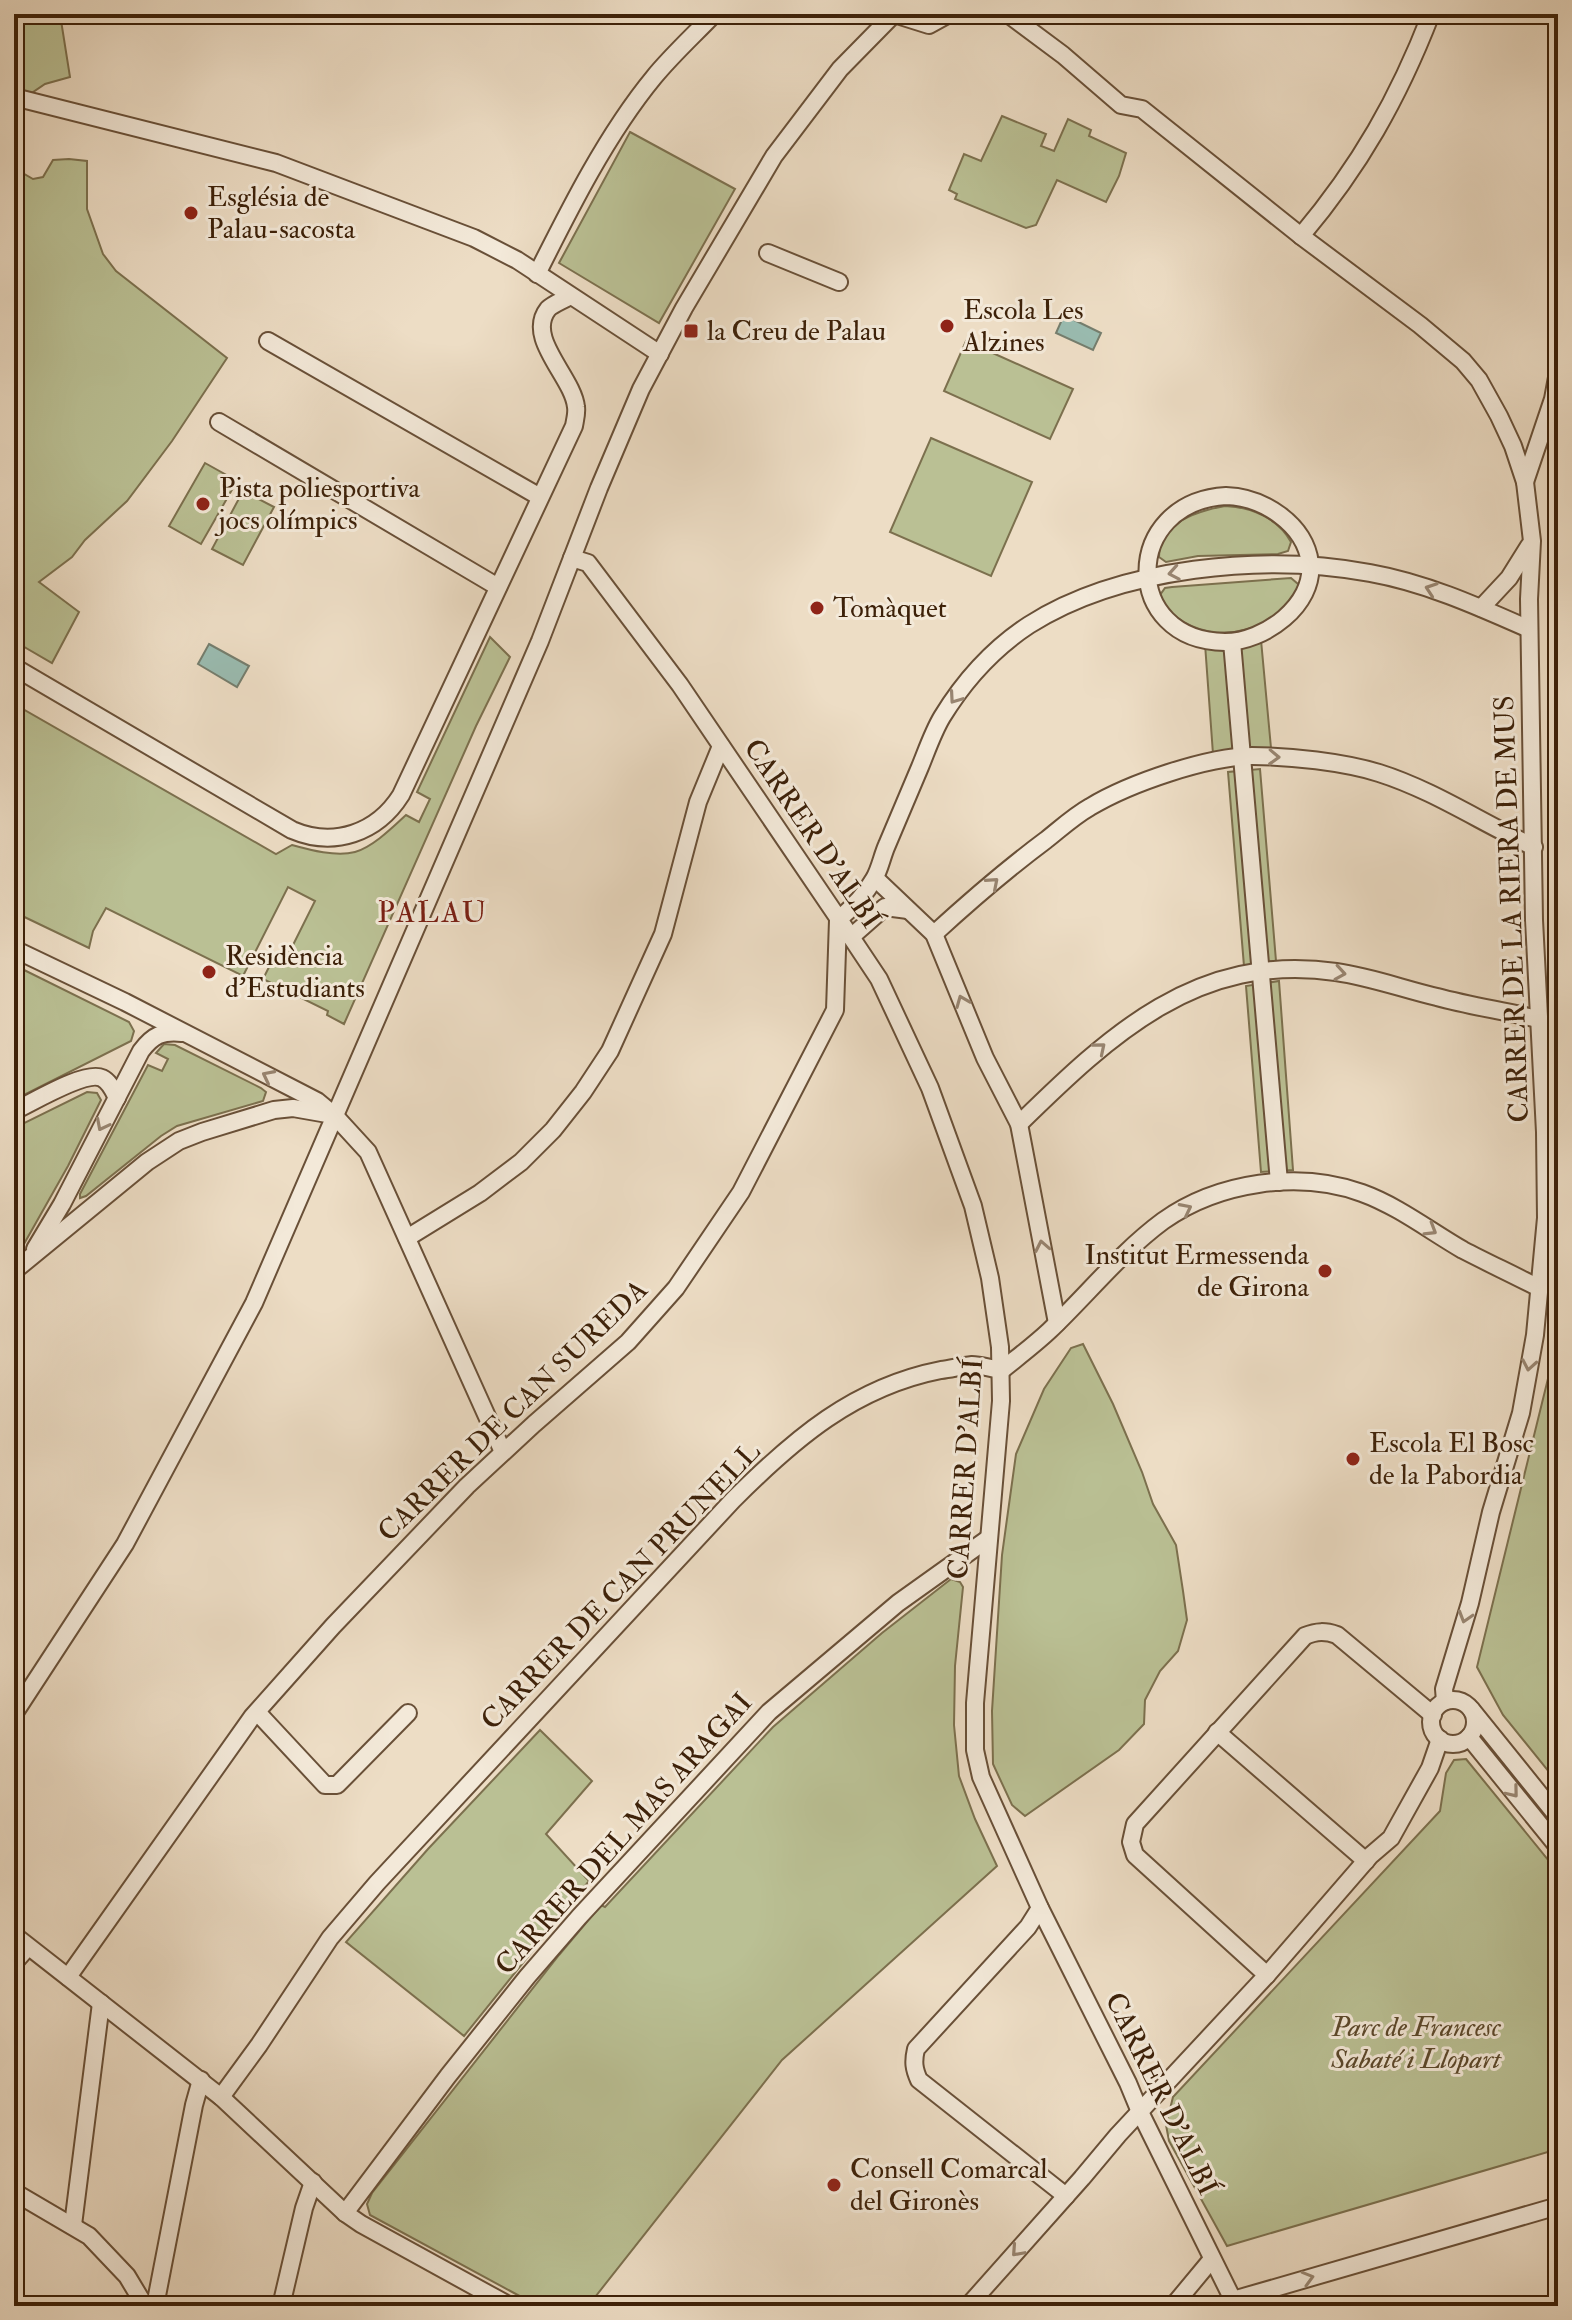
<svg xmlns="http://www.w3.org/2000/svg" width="1572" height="2320" font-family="'IM FELL Double Pica',serif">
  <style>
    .green { fill: #bac094; stroke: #7c704e; stroke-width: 2 }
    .water { fill: #9abcb1; stroke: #757e6e; stroke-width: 2 }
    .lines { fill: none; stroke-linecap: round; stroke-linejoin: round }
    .minor-casing { stroke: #695038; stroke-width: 20 }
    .minor { stroke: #f3e9d9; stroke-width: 16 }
    .oneway { stroke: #988571 }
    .poi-dot { fill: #8f2418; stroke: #f3e9d9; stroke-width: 3 }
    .labels { text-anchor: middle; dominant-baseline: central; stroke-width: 6; stroke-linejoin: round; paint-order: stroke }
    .poi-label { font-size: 28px; fill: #3d2109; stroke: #f3e9d9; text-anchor: start }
    .street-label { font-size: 28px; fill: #3d2109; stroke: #f3e9d9 }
    .park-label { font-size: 28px; font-style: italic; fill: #5c492c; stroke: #f3e9d9 }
    .neighbourhood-label { font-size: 30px; letter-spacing: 2px; fill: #7a1f14; stroke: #f3e9d9 }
  </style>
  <rect width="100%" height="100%" fill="#edddc5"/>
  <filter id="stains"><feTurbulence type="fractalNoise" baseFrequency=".0025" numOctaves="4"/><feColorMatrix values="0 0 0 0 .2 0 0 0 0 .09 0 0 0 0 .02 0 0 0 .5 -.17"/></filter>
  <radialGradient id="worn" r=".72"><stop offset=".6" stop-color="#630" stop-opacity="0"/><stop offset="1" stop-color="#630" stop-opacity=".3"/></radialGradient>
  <g class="green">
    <path d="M14 14H60L70 77 45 84 14 105Z"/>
    <path d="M1002 116 1046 134 1041 146 1054 151 1068 119 1091 130 1089 136 1126 153 1119 176 1106 202 1057 180 1036 225 1026 228 955 199 957 194 949 190 964 154 981 161Z"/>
    <path d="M630 132 735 189 659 323 559 263Z"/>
    <path d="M14 137 18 140 20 151 16 161 21 172 33 179 43 177 53 160 69 159 87 161V209L103 254 116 271 227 358 172 441 127 501 85 540 72 557 39 582 79 612 52 663 14 641Z"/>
    <path d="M966 341 1073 389 1050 439 944 391Z"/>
    <path d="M931 438 1032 482 991 576 890 532Z"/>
    <path d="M205 463 237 481 201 544 169 526Z"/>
    <path d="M243 491 274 507 243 565 212 549Z"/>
    <path d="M1225 506C1251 507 1278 518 1291 542L1288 551 1278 554 1198 556 1166 562 1159 557C1159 523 1197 511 1225 506Z"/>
    <path d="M1291 578 1298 584V588C1278 629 1223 645 1184 622 1172 615 1164 608 1160 595L1165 588 1172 587Z"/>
    <path d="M490 637 510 657 476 726 344 1024 327 1015 328 1011 263 979 271 963 282 967 315 901 288 887 243 976 106 908 93 931 89 948 14 912V704L276 854 292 845C310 850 336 857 355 852 373 847 393 827 406 815L419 822 430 799 417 792Z"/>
    <path d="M1261 640 1271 748 1213 754 1205 644Z"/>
    <path d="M1260 769 1276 961 1244 966 1228 772Z"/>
    <path d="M14 965 129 1022 134 1031 131 1041 14 1100Z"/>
    <path d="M1279 981 1293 1170 1261 1172 1246 986Z"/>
    <path d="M164 1044 175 1045 261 1088 266 1092 263 1101 177 1126 161 1136 86 1196 80 1198V1194L148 1065 162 1071 168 1059 156 1053Z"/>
    <path d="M87 1092 97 1093 101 1100 68 1166 20 1251 14 1256V1128Z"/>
    <path d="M1558 1338V1783L1503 1715 1477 1667Z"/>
    <path d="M1083 1344 1113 1404 1142 1472 1153 1504 1176 1545 1183 1591 1187 1620 1178 1651 1160 1671 1145 1700 1144 1724 1119 1750 1025 1816 1012 1805 993 1764 992 1711 1002 1555 1016 1454 1044 1389 1071 1348Z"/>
    <path d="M951 1579 960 1582 963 1587 955 1666 954 1725 959 1776 975 1819 997 1866 782 2060 588 2306H538L370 2215 367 2204 372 2193 559 1955 601 1905 605 1907 773 1727 882 1633Z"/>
    <path d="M540 1730 592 1781 546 1834 589 1881 464 2036 346 1942 428 1849Z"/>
    <path d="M1466 1759 1558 1872V2149L1227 2246 1169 2141 1166 2125 1173 2097 1440 1811 1446 1773 1454 1760Z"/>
  </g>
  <g class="water">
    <path d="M1064 315 1101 333 1093 350 1056 333Z"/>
    <path d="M209 644 249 666 237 687 198 664Z"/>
  </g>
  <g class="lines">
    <defs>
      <g id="minor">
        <path d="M894 14 929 25 949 14"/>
        <path d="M1008 14 1063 55 1121 105 1142 109 1301 236 1420 325 1463 361 1479 380 1499 416 1513 446 1525 482 1532 541 1529 599 1534 920 1545 1132 1546 1218 1535 1335 1521 1413 1491 1512 1470 1603 1444 1689 1445 1701"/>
        <path d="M14 97 276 163 474 238 517 260 660 354"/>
        <path d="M1301 236C1360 166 1398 99 1431 14"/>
        <path d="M768 253 839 282"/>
        <path d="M537 274C570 208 607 134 654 77 672 55 694 35 714 14"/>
        <path d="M268 341 540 497"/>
        <path d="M219 422 498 587"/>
        <path d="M1525 482 1553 399 1558 372"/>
        <path d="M1226 496C1263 497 1305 524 1310 563 1315 605 1264 642 1225 642 1121 641 1122 502 1226 496Z"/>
        <path d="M572 558 588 563 680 685 851 937 879 979 930 1088 973 1206 990 1278 1000 1347 1001 1401 975 1703V1750L981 1777 1040 1908 1128 2083 1140 2112 1236 2306"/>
        <path d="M1481 608 1509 578 1529 546"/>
        <path d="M1232 642 1279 1182"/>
        <path d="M14 667 292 830C334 848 377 833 401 795L574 426C575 420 577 413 576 407 573 377 525 338 548 309 553 304 564 300 570 296"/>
        <path d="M875 878 934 934 985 1058 1019 1124 1057 1323"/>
        <path d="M934 934C970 901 1007 869 1046 840 1060 829 1074 816 1090 807 1130 783 1206 757 1252 756 1289 756 1344 762 1379 773 1433 790 1482 823 1534 847"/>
        <path d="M851 937 885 907 908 910"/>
        <path d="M14 949 125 1002 317 1101 335 1116 368 1152 503 1452"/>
        <path d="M14 1111C32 1103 85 1070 102 1078 110 1082 113 1090 117 1098"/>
        <path d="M1019 1124C1110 1035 1197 952 1336 972 1371 977 1403 989 1437 997 1470 1006 1505 1011 1538 1019"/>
        <path d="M407 1238 480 1193 521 1162 553 1130 583 1092 610 1051 663 934 698 802 721 746"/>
        <path d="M35 1249 62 1204 141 1051C153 1035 162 1031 182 1033"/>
        <path d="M14 1271 147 1162 179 1141 202 1132 274 1110 293 1108 333 1115"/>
        <circle cx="1453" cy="1722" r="22"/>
        <path d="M1471 1709 1558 1817"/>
        <path d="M257 1712 325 1785H337L408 1713"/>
        <path d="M14 1714 125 1544 254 1303 540 641 599 488 641 389 684 308 774 156 840 69 894 14"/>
        <path d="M1217 1732 1366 1861"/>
        <path d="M1469 1737 1558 1847"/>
        <path d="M1040 1908 1028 1927 916 2049C913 2062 914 2069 919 2080L1066 2196"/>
        <path d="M14 1935 221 2097 345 2213 361 2224 510 2306"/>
        <path d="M14 1963 28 1947"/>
        <path d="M1267 1975 1135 1855 1131 1842 1135 1824 1305 1636C1317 1631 1325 1631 1337 1635L1433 1715"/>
        <path d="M68 1977 252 1717 333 1626 467 1486 534 1424 628 1342 676 1288 741 1192 835 1010 838 920C852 908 865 895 874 879 880 869 882 856 887 845 898 819 909 793 920 767 927 750 933 732 942 717 964 681 994 648 1029 625 1120 567 1265 553 1370 573 1426 583 1477 606 1529 629"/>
        <path d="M221 2097 259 2045 330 1938 377 1883 733 1500C794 1439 854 1387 941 1370 951 1369 961 1366 972 1365 981 1365 992 1369 1002 1370 1018 1357 1034 1345 1049 1331 1087 1295 1121 1252 1163 1221 1218 1182 1299 1170 1362 1193 1398 1206 1430 1231 1463 1250 1488 1263 1514 1275 1539 1288"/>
        <path d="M14 2192 89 2236 127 2276 145 2306"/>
        <path d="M345 2213 448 2076 527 1977 579 1917 769 1712 898 1603 989 1538"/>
        <path d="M73 2225 101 2003"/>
        <path d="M1233 2300 1558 2206"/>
        <path d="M155 2306 194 2105 201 2080"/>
        <path d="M281 2306 304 2208 313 2182"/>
        <path d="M968 2306 1082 2178 1118 2135 1267 1975 1370 1856 1391 1838 1430 1768 1440 1739"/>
        <path d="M1173 2306 1212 2259"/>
      </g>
    </defs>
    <use href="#minor" class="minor-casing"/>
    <use href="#minor" class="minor"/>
  </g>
  <defs><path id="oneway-chevron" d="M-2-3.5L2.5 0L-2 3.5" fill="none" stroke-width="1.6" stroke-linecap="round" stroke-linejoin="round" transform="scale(2)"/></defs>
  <g class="oneway">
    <use href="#oneway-chevron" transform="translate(1174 573) rotate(170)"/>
    <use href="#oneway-chevron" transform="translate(1431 589) rotate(-161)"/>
    <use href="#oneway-chevron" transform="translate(955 698) rotate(125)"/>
    <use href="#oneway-chevron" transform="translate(1274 757) rotate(2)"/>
    <use href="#oneway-chevron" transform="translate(993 883) rotate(-41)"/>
    <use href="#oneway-chevron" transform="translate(1340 973) rotate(9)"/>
    <use href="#oneway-chevron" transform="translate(962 1001) rotate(-112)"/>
    <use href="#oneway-chevron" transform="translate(1100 1048) rotate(-40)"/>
    <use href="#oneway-chevron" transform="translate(268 1076) rotate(-153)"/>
    <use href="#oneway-chevron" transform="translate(102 1125) rotate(117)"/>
    <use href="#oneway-chevron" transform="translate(1186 1209) rotate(-27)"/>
    <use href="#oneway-chevron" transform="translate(1431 1230) rotate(31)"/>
    <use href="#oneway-chevron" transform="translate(1042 1246) rotate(-101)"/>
    <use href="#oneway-chevron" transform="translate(1529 1365) rotate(100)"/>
    <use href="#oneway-chevron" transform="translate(1465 1617) rotate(107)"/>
    <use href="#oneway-chevron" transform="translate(1513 1792) rotate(51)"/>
    <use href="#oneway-chevron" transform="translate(1017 2251) rotate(132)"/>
    <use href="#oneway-chevron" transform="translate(1308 2278) rotate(-16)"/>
  </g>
  <g class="poi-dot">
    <circle cx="191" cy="213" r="8"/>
    <circle cx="947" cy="326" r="8"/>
    <rect x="683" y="323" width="16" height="16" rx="4"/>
    <circle cx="203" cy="504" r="8"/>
    <circle cx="817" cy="608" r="8"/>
    <circle cx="209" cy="972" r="8"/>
    <circle cx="1325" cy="1271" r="8"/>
    <circle cx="1353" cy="1459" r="8"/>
    <circle cx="834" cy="2185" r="8"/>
  </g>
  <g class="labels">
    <g class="poi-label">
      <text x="207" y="197">Església de<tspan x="207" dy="32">Palau-sacosta</tspan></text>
      <text x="963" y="310">Escola Les<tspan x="963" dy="32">Alzines</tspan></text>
      <text x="707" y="331">la Creu de Palau</text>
      <text x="219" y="488">Pista poliesportiva<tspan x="219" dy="32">jocs olímpics</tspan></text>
      <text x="833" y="608">Tomàquet</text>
      <text x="225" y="956">Residència<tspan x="225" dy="32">d'Estudiants</tspan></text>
      <text x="1309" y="1255" text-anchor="end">Institut Ermessenda<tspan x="1309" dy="32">de Girona</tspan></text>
      <text x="1369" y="1443">Escola El Bosc<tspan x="1369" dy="32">de la Pabordia</tspan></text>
      <text x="850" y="2169">Consell Comarcal<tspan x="850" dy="32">del Gironès</tspan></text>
    </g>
    <g class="street-label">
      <text transform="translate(812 834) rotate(56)">CARRER D'ALBÍ</text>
      <text transform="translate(1512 909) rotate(-92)">CARRER DE LA RIERA DE MUS</text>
      <text transform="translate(513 1411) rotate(-44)">CARRER DE CAN SUREDA</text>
      <text transform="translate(966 1469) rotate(-86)">CARRER D'ALBÍ</text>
      <text transform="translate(621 1586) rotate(-46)">CARRER DE CAN PRUNELL</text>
      <text transform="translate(624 1834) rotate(-48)">CARRER DEL MAS ARAGAI</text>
      <text transform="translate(1161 2094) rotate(64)">CARRER D'ALBÍ</text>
    </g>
    <g class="park-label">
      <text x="1416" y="2027">Parc de Francesc<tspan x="1416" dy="32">Sabaté i Llopart</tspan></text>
    </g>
    <g class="neighbourhood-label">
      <text x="433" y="912">PALAU</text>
    </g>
  </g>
  <rect width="1572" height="2320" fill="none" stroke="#edddc5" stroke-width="48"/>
  <rect x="16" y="16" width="1540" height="2288" fill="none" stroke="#3d2109" stroke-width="4"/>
  <rect x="24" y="24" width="1524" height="2272" fill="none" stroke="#3d2109" stroke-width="2"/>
  <rect width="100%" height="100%" filter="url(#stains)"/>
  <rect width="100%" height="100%" fill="url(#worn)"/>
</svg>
